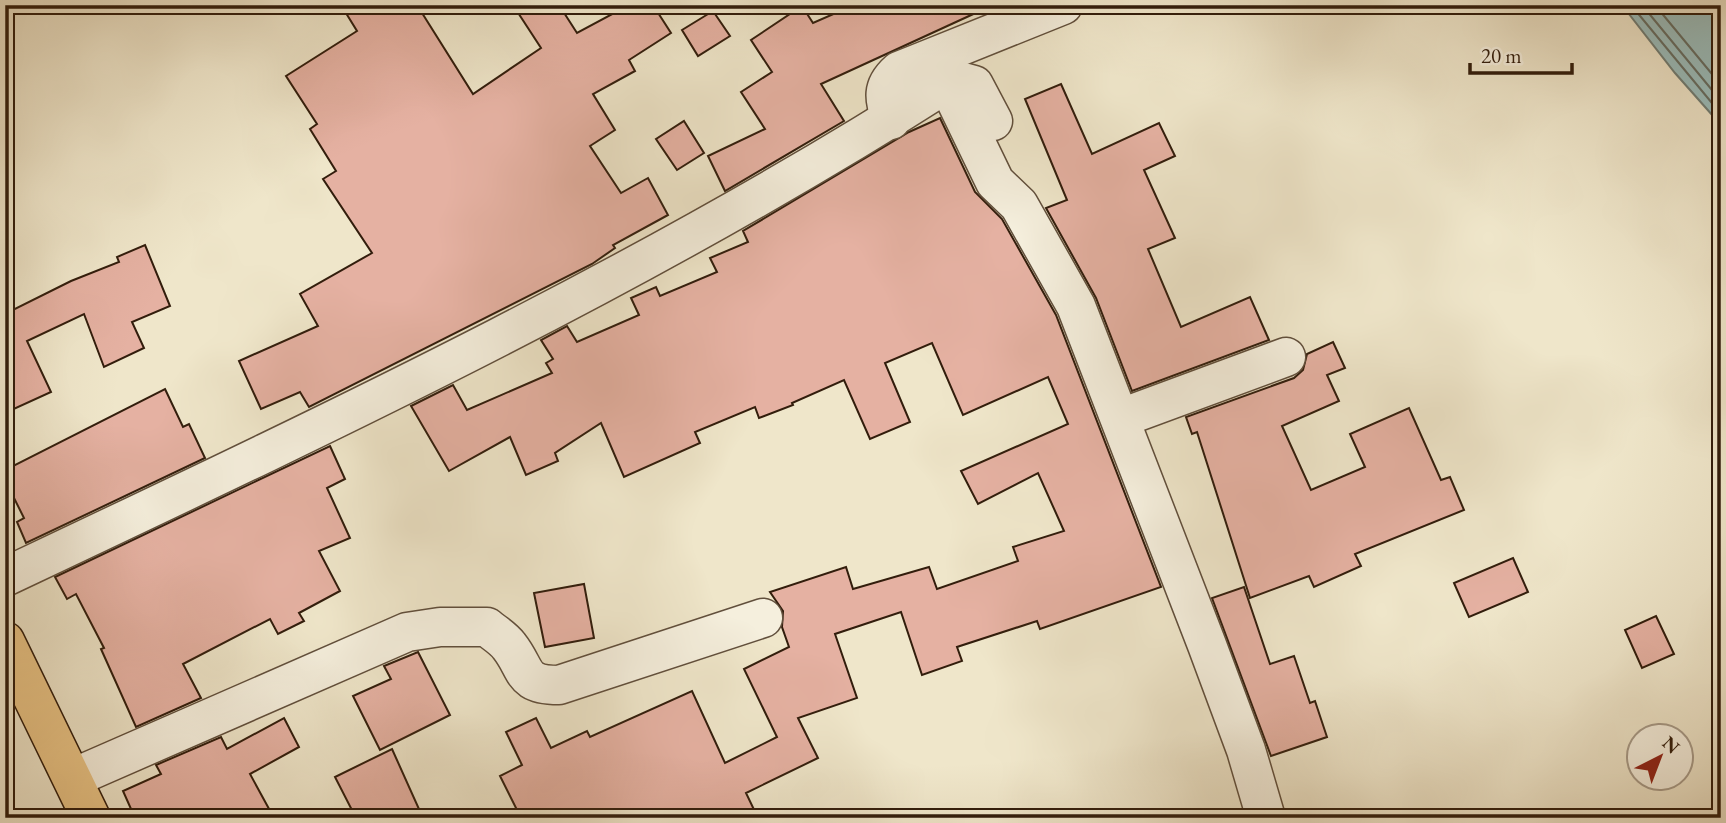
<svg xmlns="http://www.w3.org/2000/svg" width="1726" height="823" font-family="'EB Garamond',serif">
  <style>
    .water { fill: #9bbebd; stroke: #717e76; stroke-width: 2 }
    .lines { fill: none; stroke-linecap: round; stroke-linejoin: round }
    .shore { stroke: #666e64; stroke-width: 2 }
    .building { fill: #e5b1a2; stroke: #321d0c; stroke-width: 2 }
    .minor-casing { stroke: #614f3c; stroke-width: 41 }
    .major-casing { stroke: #321d0c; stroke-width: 41 }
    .minor { stroke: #f5efdd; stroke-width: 38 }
    .major { stroke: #e8c385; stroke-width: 38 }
  </style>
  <rect width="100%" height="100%" fill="#efe6ca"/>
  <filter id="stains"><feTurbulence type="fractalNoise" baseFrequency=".00286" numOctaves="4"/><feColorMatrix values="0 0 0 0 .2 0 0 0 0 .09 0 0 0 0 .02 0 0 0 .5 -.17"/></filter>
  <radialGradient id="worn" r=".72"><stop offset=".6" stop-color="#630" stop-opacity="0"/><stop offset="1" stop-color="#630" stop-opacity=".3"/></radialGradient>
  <path class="water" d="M1622 5H1721V125L1675 73Z"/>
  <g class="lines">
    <g class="shore">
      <path d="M1631 5 1721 114"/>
      <path d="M1642 5 1721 101"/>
      <path d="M1655 5 1721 85"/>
    </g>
  </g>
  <g class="building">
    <path d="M341 5H417L473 94 541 48 513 5H559L577 33 629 5H653L671 33 629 60 635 71 593 94 615 130 590 146 621 193 648 178 668 215 613 245 615 248 592 264 309 407 300 392 261 409 239 361 318 326 300 294 372 253 323 179 336 171 310 129 317 124 286 76 357 31Z"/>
    <path d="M854 5H993L821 84 844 121 725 191 708 156 765 129 741 92 772 72 751 40 802 6 813 23Z"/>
    <path d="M713 11 730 36 698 56 682 30Z"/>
    <path d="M1061 84 1092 154 1159 123 1175 156 1144 170 1175 238 1148 249 1181 327 1250 297 1269 340 1132 391 1096 298 1046 208 1067 200 1025 99Z"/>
    <path d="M940 118 975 192 1002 219 1056 315 1161 587 1040 629 1037 621 957 647 962 661 922 675 901 612 835 634 857 698 798 718 818 758 746 793 758 818H521L500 776 522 765 506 732 536 718 551 748 587 731 590 737 692 691 725 763 777 737 744 669 789 647 782 627 783 611 770 592 846 567 853 589 929 567 937 589 1018 561 1013 547 1064 531 1038 473 978 504 961 471 1068 424 1048 377 963 415 932 343 885 363 910 422 870 439 844 380 792 403 793 405 759 418 755 407 695 432 700 443 624 477 601 423 555 453 558 461 526 475 510 437 449 471 411 406 453 385 467 410 552 373 546 363 553 359 541 340 567 326 577 342 639 315 631 298 656 287 660 296 717 272 710 258 748 242 743 231 909 132Z"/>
    <path d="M684 121 704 153 677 170 656 139Z"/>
    <path d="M145 245 170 306 132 322 144 348 104 367 84 314 27 341 51 392 5 413V294L13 310 71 281 119 262 117 257Z"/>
    <path d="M1333 342 1345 368 1327 375 1339 401 1282 426 1311 490 1365 467 1350 434 1409 408 1441 480 1450 477 1464 510 1355 554 1361 566 1314 587 1309 576 1250 598 1197 432 1192 434 1186 417 1294 378 1303 370 1307 354Z"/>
    <path d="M165 389 183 427 189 424 205 458 26 543 17 522 24 518 5 480V470Z"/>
    <path d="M330 446 345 479 327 488 350 538 319 551 340 591 299 613 304 621 278 634 270 619 183 664 201 698 136 727 101 649 104 648 76 594 67 599 55 577Z"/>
    <path d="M1513 558 1528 592 1469 617 1454 583Z"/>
    <path d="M584 584 594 638 545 647 534 593Z"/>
    <path d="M1244 587 1270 664 1294 656 1310 703 1315 701 1327 737 1271 756 1212 598Z"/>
    <path d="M1656 616 1674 654 1642 668 1625 630Z"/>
    <path d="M418 652 450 715 380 750 353 696 391 679 384 666Z"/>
    <path d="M284 718 299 747 250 774 274 818H135L123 791 161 774 156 765 221 737 227 749Z"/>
    <path d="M392 749 423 818H356L335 777Z"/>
  </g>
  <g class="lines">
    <defs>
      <g id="minor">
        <path d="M953 95 995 182 1019 205 1076 306 1207 645 1246 750 1266 818"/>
        <path d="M891 120C884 98 881 87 899 71L1063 5"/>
        <path d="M1121 418 1286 357"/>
        <path d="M5 577C326 425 648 274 947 83L956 80 974 85 993 121"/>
        <path d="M73 778 407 632 440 627H487C494 633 503 638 509 646 528 670 520 685 559 685L763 618"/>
      </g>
      <path id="major" d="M5 641 91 818"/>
    </defs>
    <use href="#minor" class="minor-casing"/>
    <use href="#major" class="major-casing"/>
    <use href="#minor" class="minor"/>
    <use href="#major" class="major"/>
  </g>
  <rect width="1726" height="823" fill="none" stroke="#efe6ca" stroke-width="28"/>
  <rect x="7" y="7" width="1712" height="809" fill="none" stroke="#321d0c" stroke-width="3.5"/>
  <rect x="14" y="14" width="1698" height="795" fill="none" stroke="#321d0c" stroke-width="2"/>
  <g transform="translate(1660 757) rotate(42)"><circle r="33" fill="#f5efdd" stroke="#a79b89" stroke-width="2"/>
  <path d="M0-5L12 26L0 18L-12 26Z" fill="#8f2418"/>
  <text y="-10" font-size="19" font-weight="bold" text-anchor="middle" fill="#321d0c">N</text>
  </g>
  <path d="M1470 63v10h102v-10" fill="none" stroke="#321d0c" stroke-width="3.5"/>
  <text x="1481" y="63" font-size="21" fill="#321d0c" stroke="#f5efdd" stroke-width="5" paint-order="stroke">20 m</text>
  <rect width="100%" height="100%" filter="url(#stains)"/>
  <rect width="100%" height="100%" fill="url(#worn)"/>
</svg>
